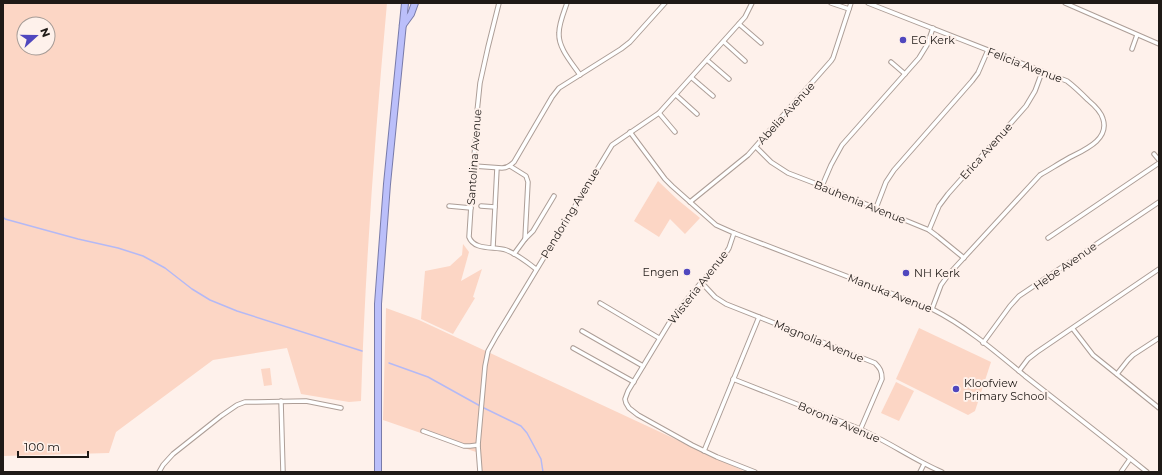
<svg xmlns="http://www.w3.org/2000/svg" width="1162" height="475" font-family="Montserrat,sans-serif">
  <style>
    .green { fill: #fcd6c5; fill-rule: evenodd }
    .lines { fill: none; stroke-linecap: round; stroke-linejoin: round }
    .stream { stroke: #b4b9f5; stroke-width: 1.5 }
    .minor-casing { stroke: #ad9e97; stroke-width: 5.5 }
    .trunk-casing { stroke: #797ba9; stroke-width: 8 }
    .minor { stroke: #fff; stroke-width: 3.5 }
    .trunk { stroke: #bbbffa; stroke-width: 6 }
    .poi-dot { fill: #5047be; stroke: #fef1eb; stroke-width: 1.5 }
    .labels { text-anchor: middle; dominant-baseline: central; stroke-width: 4; stroke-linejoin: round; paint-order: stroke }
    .poi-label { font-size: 11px; fill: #1f1a17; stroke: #fef1eb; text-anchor: start }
    .street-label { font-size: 11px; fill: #1f1a17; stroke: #fef1eb }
  </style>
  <rect width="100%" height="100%" fill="#fef1eb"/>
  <g class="green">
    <path d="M3 3H387C375 135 365 269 361 401L349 402 301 394 287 348 213 360 116 432 109 453 3 456ZM24 24H48V48H24Z"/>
    <path d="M658 181 678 200 700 218 685 234 670 219 659 237 634 221Z"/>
    <path d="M463 244 469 252 461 281 482 269 473 297 475 298 453 334 421 319 425 271 450 266 462 255Z"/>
    <path d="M386 308 419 320 746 472H478L476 452 383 420Z"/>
    <path d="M919 328 991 362 975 411 968 415 896 379Z"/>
    <path d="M270 368 272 385 264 386 261 369Z"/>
    <path d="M896 382 914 391 899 421 881 413Z"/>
  </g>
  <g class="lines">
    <g class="stream">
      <path d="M3 217 5 219 78 239 118 248 143 256 165 268 192 289 210 300 237 311 362 351"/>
      <path d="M389 363 428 377 482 407 521 426 527 433 541 459 543 472"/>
    </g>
    <defs>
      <g id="minor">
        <path d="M499 3 488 47 480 83 477 112 469 237C474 251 495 246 506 250 517 254 527 262 536 269"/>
        <path d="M567 3C564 12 559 23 559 33 558 48 572 63 580 75"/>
        <path d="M831 3 849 9"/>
        <path d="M868 3 1067 81C1075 87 1081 93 1088 100 1094 105 1101 111 1103 119 1110 141 1081 151 1067 159 1058 164 1049 170 1040 175L949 274 941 285 932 309"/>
        <path d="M1065 3 1159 44"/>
        <path d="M739 24 761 43"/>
        <path d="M724 42 745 61"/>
        <path d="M1132 49 1137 35"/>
        <path d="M707 60 729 79"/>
        <path d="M891 62 905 74"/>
        <path d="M692 78 713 96"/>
        <path d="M676 95 697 114"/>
        <path d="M659 113 675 132"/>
        <path d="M630 132 665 179 672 186 716 225 734 233 932 309C966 326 996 352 1025 376 1066 408 1107 440 1147 472"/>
        <path d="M756 147 771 162 788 173 822 186 929 230 937 236 964 258"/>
        <path d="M1154 154 1159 160"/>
        <path d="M474 166 502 168C507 168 510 166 514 162L552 97 559 88 621 49 630 42 665 3"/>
        <path d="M510 166 526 176 528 182 525 239"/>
        <path d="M822 186 831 165 842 145 919 58 927 45 933 28"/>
        <path d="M690 202 711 185 748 155 831 61 833 58 851 3"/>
        <path d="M449 206 471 208"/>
        <path d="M481 206 495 207"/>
        <path d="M876 208 886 182 894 170 972 81 978 73 988 50"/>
        <path d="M929 230 939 206 948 194 1026 106 1035 91 1042 72"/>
        <path d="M734 233 729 248 724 256 693 292 671 320 628 391 625 399 626 403 629 408 638 415 692 445 717 457 755 472"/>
        <path d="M1048 238 1159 163"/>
        <path d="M493 247 497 168"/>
        <path d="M514 254 525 239 533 231 554 196"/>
        <path d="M701 282 715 297 726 304 875 363C880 368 882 371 882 379L861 428"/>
        <path d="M600 303 659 338"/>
        <path d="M1073 329 1093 355 1159 408"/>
        <path d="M582 331 643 366"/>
        <path d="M983 343 1010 306 1019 296 1159 202"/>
        <path d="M573 348 634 382"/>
        <path d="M1019 371 1028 359 1037 352 1159 269"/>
        <path d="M1117 374 1128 360 1133 355 1159 338"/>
        <path d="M733 379 845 423C880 435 909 458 942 472"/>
        <path d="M281 401 283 472"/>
        <path d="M423 431 464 446H470L478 445"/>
        <path d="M704 451 759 317"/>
        <path d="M159 472 163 465 173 454 221 416 237 405 245 402H256L306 401 341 408"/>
        <path d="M480 472 478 445 485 366 488 351 497 335 612 145 659 113 745 17 752 3"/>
        <path d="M920 472 924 464"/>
        <path d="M1121 472 1130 459"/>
      </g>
      <g id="trunk">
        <path d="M403 25 411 14 415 3"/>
        <path d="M378 472V304L387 184 405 3"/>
      </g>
    </defs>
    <use href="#minor" class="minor-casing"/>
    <use href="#trunk" class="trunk-casing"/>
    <use href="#minor" class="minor"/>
    <use href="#trunk" class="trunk"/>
  </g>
  <g class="poi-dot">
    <circle cx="903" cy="40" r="4"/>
    <circle cx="687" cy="272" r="4"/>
    <circle cx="906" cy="273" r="4"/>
    <circle cx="956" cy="389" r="4"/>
  </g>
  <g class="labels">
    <g class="poi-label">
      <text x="911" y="40">EG Kerk</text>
      <text x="679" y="272" text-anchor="end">Engen</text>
      <text x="914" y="273">NH Kerk</text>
      <text x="964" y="383">Kloofview<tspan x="964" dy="13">Primary School</tspan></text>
    </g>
    <g class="street-label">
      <text transform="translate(1025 65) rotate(21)">Felicia Avenue</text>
      <text transform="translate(786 113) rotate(-48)">Abelia Avenue</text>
      <text transform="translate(986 151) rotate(-48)">Erica Avenue</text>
      <text transform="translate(474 157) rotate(-86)">Santolina Avenue</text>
      <text transform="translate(860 202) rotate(22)">Bauhenia Avenue</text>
      <text transform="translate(570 213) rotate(-59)">Pendoring Avenue</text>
      <text transform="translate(1065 266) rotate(-35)">Hebe Avenue</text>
      <text transform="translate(698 287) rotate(-52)">Wisteria Avenue</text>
      <text transform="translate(890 293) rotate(21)">Manuka Avenue</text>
      <text transform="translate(819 341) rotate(22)">Magnolia Avenue</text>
      <text transform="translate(839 422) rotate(23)">Boronia Avenue</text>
    </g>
  </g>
  <rect width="1162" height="475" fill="none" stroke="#1f1a17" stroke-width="8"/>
  <g transform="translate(36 36) rotate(69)"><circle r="19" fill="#fef1eb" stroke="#a59b96"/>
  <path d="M0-3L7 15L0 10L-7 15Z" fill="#5047be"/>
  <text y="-6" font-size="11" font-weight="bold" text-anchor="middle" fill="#1f1a17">N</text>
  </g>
  <path d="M18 451v6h70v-6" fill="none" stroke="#1f1a17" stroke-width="2"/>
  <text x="24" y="451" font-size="12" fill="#1f1a17" stroke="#fef1eb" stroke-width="3" paint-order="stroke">100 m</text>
</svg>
